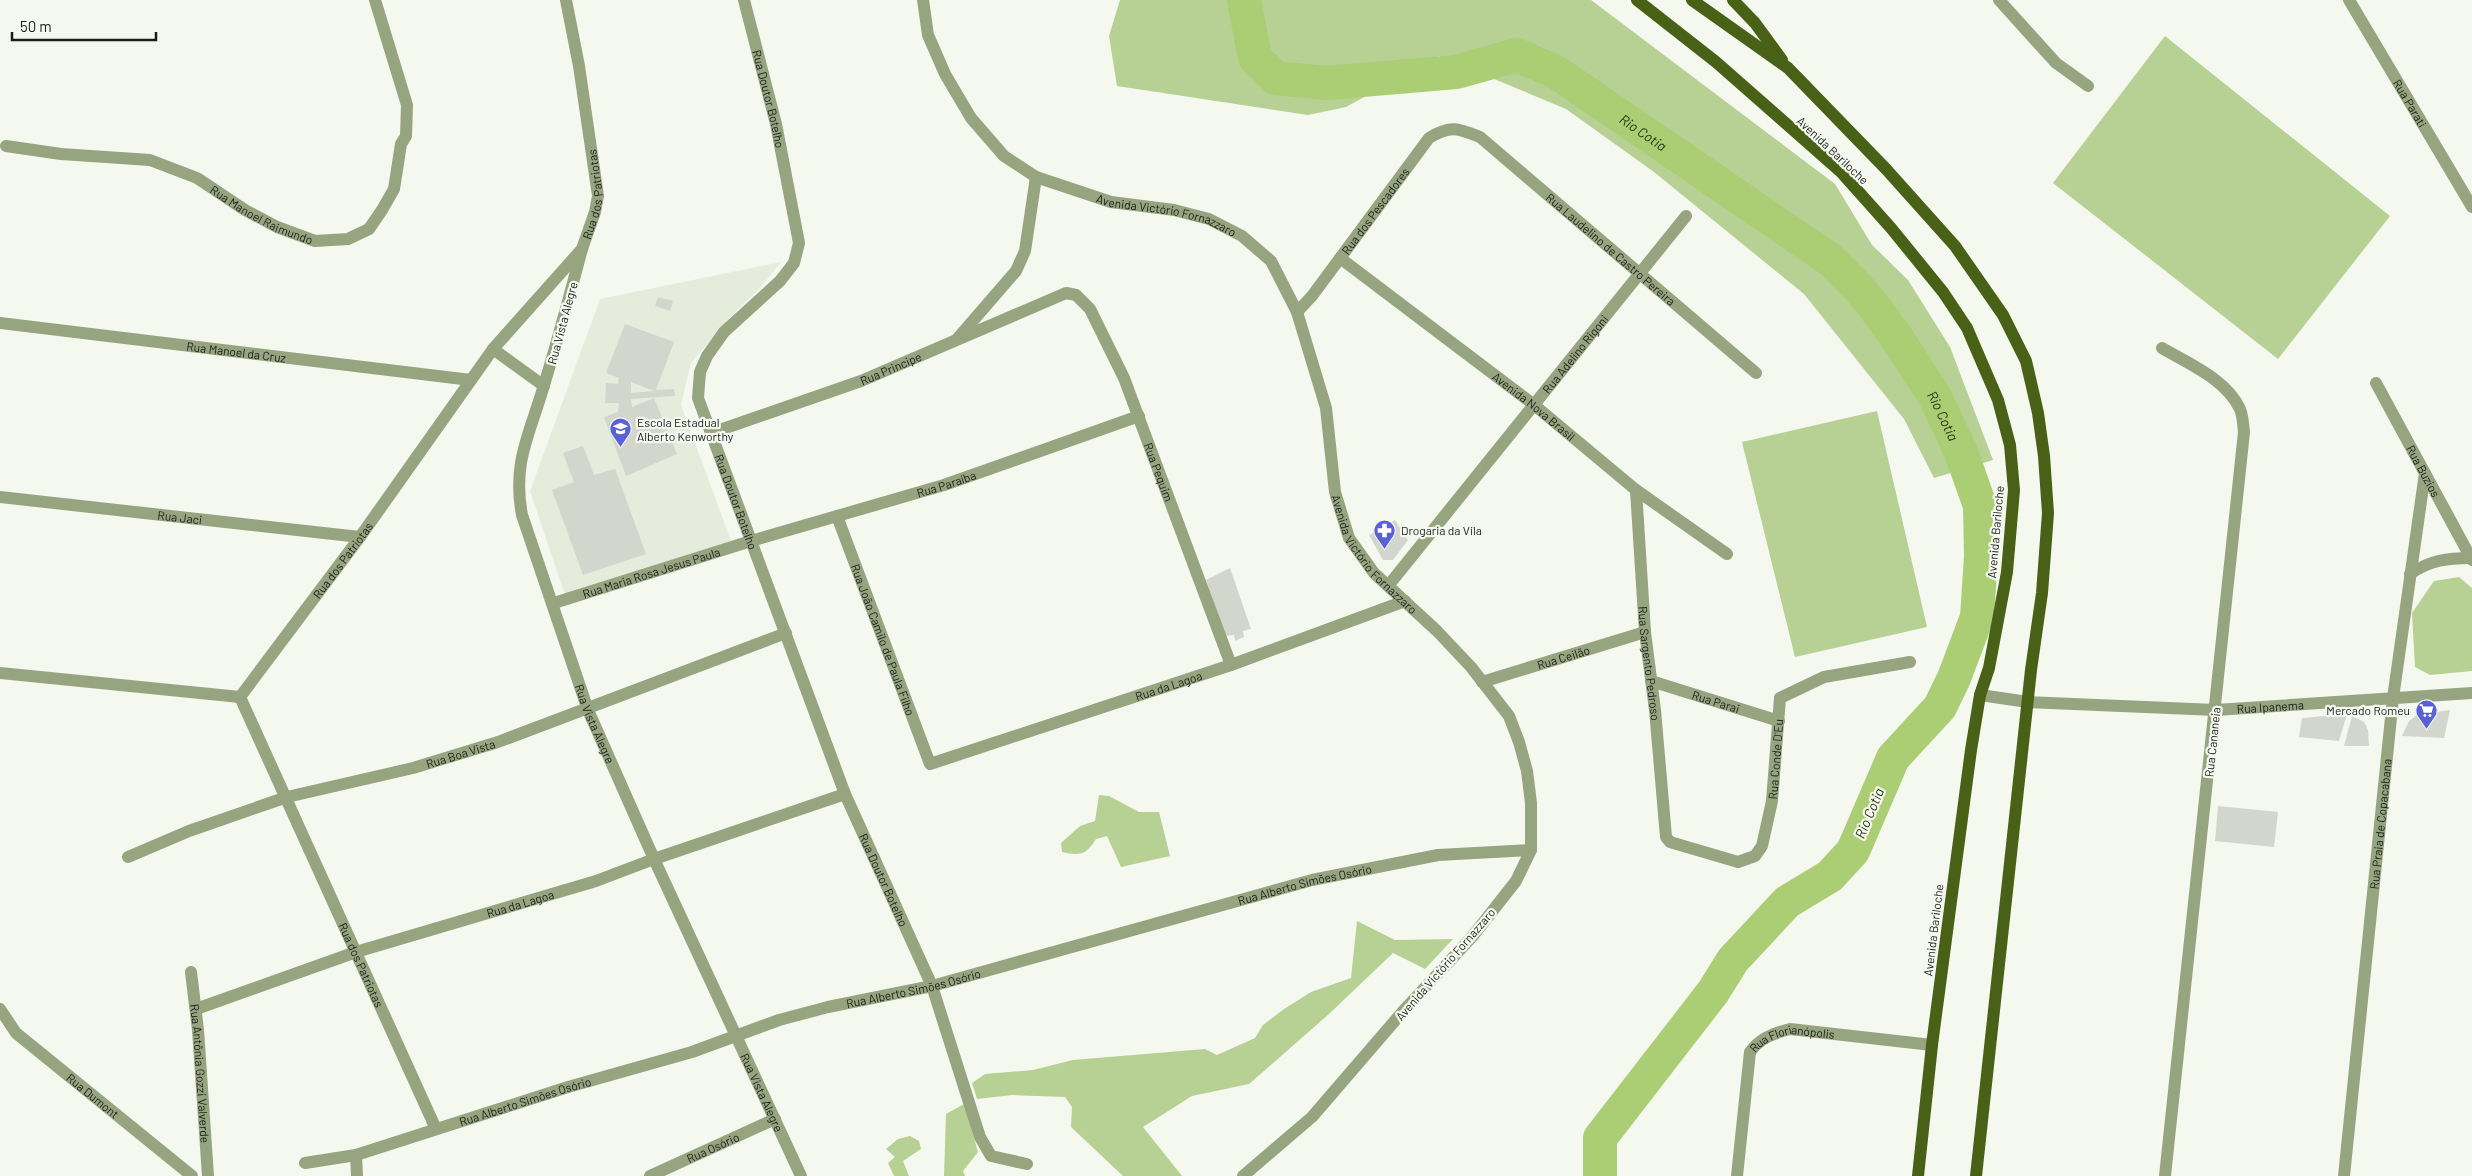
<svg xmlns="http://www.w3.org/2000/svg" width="2472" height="1176" font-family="Barlow,sans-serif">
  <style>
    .built { fill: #e5ecdc }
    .green { fill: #b7d093 }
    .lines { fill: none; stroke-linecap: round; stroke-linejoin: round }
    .river { stroke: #abce75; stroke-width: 34 }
    .building { fill: #d2d6cd; fill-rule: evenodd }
    .minor { stroke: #96a580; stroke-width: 12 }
    .major { stroke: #496116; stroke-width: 12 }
    .labels { text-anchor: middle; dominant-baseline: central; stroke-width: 4.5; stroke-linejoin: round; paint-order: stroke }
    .street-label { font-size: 12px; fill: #1c1d1a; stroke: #f4f8ef }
    .poi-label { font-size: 12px; fill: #1c1d1a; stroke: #f4f8ef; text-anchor: start }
    .water-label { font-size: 14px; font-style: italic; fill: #25320c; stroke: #f4f8ef }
  </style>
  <rect width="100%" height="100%" fill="#f4f8ef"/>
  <path class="built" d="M781 262 760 288 731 316 691 363 681 405 731 541 565 595 530 491 600 299Z"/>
  <g class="green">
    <path d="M1120 0H1591L1835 184 1872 245 1908 280 1950 347 1993 460 1934 478 1904 419 1804 294 1654 172 1566 109 1439 56 1346 107 1308 115 1117 86 1109 36Z"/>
    <path d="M2165 36 2390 216 2278 359 2053 183Z"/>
    <path d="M1877 411 1927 627 1795 657 1742 442Z"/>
    <path d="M2459 577 2472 588V671L2430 675 2415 667 2412 613 2434 581Z"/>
    <path d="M1099 795 1109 796 1139 812H1159L1170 856 1121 867 1107 836 1096 839C1086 855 1080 856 1062 852L1061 843 1080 826 1095 821Z"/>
    <path d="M1357 921 1395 940 1453 939 1425 969 1393 953 1329 1014 1249 1084 1192 1096 1143 1127 1182 1176H1123L1071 1127 1072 1107 1065 1097 1012 1095 977 1099 972 1083 985 1074 1033 1070 1073 1060 1205 1049 1217 1055 1255 1038 1263 1025 1284 1009 1311 992 1351 978Z"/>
    <path d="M964 1104 978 1152 963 1171 965 1176H944L946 1114Z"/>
    <path d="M910 1136 919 1141 921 1149 903 1161 909 1176H894L888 1163 895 1157 886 1149 898 1139Z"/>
  </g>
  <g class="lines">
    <path class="river" id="s1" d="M1244 0 1255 58 1275 78 1327 83 1456 72 1517 55 1556 72 1832 261 1866 296 1897 338 1935 397 1961 452 1980 506 1981 556 1977 617 1954 678 1940 707 1893 758 1853 851 1830 876 1787 902 1733 960 1713 992 1600 1138V1176"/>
  </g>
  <g class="building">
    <path d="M658 297 673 301 670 311 655 306Z"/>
    <path d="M625 324 674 342 656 390 674 389 675 396 631 399 632 407 654 398 677 454 626 476 604 417 618 412 619 403H605L606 383 618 384 619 378 606 373ZM631 382 654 391 631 393Z"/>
    <path d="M583 446 594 475 615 469 646 554 583 575 552 490 574 482 563 453Z"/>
    <path d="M1395 520 1408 540 1393 560H1383L1369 535Z"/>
    <path d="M1230 568 1251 629 1243 631 1244 637 1235 641 1234 635 1225 636 1206 580Z"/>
    <path d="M2450 710 2444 738 2402 736 2409 721 2417 715Z"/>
    <path d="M2347 714 2339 741 2299 737 2302 718Z"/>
    <path d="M2352 716 2364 722 2368 730 2369 746H2344Z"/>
    <path d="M2218 806 2278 812 2274 847 2215 841Z"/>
  </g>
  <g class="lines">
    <g class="minor">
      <path id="s2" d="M744 0 776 124 799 243 794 263 780 281 724 332 707 356 700 372 698 398 845 794 932 986 980 1137 991 1156 1027 1164"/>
      <path id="s3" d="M923 0 928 35 945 74 971 118 1004 156 1036 177 1111 202 1174 210 1209 219 1242 236 1271 261 1297 312 1326 408 1335 492 1349 538 1374 573 1437 631 1471 667 1509 716 1519 742 1527 771 1531 803V850L1516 881 1472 937 1405 1009 1312 1117 1243 1176"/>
      <path d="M1999 0 2056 63 2088 86"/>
      <path id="s4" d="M2349 0 2472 207"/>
      <path id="s5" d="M6 146 61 154 150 160 197 178 245 210 277 227 315 241 348 239 369 229 382 210 394 189 401 144 406 136 407 105 375 0"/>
      <path id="s6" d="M582 249C570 294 558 340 544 385 530 434 512 462 522 515L588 710 654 859 801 1176"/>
      <path id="s7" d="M1340 258 1533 404 1636 490 1727 554"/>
      <path id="s8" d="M1297 312 1312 296 1429 138C1450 125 1458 128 1480 137L1756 373"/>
      <path id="s9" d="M0 323 471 380"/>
      <path d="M958 338 1016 271 1025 251 1036 177"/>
      <path d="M2162 348C2189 364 2226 379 2240 409 2243 416 2243 425 2244 432L2165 1176"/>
      <path d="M493 349 544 386"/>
      <path id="s10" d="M2376 383 2472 560"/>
      <path id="s11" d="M711 433 861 381 1066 293 1076 295 1090 309 1124 378 1231 665"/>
      <path id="s12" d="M1636 490 1645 632 1655 710 1666 837 1670 842 1738 862 1755 856 1762 846 1772 801 1780 698 1824 677 1910 662"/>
      <path id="s13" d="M0 497 360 537"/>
      <path id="s14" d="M837 516 930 764 1231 665 1405 601"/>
      <path d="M2410 574C2430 560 2448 558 2471 558"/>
      <path id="s15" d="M1388 586 1686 216"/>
      <path id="s16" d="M554 603 751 541 944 485 1139 416"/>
      <path d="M0 673 240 697"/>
      <path id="s17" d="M1651 681 1779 721"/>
      <path id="s18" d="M1482 682 1645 632"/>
      <path id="s19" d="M1980 695 2028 702 2216 710 2472 693"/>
      <path id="s20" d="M240 697 360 537 493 349 582 249 595 212 598 196 579 66 566 0"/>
      <path id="s21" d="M240 697 436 1129"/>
      <path id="s22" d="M128 857 189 831 287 797 413 768 498 742 786 633"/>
      <path id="s23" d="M191 972 198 1030 208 1176"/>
      <path id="s24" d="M0 1009 16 1033 192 1176"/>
      <path id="s25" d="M196 1009 356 952 596 881 654 859 845 794"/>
      <path d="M356 1155 357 1176"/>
      <path id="s26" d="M305 1163 356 1155 568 1087 692 1052 779 1020 828 1007 932 986 1312 880 1438 855 1531 850"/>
      <path id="s27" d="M650 1176 775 1119"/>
      <path id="s28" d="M1737 1176 1750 1052C1760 1038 1774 1033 1790 1029L1932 1045"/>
      <path id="s29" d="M2344 1176 2393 698 2425 473"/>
    </g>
    <g class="major">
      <path d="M1637 0 1716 62 1841 172 1891 228 1943 292 1967 328 1998 400 2010 445 2014 490 2007 572 1989 668 1980 695 1971 750 1932 1045 1918 1176"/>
      <path d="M1692 0 1788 68 1886 169 1955 246 2003 315 2026 361 2038 413 2044 456 2048 513 2042 593 2031 670 1976 1176"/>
      <path d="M1733 0 1755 23 1782 60"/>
    </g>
  </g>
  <defs>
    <symbol id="school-pin" viewBox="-11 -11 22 30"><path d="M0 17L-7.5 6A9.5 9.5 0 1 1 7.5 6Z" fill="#5a60d8" stroke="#f4f8ef"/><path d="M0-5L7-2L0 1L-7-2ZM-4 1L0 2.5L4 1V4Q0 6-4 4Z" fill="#fff"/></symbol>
    <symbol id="pharmacy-pin" viewBox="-11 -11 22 30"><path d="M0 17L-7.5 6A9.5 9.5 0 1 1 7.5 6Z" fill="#5a60d8" stroke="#f4f8ef"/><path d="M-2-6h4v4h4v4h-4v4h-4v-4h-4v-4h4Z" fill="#fff"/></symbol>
    <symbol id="supermarket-pin" viewBox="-11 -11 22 30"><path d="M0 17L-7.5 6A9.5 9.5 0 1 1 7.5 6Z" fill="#5a60d8" stroke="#f4f8ef"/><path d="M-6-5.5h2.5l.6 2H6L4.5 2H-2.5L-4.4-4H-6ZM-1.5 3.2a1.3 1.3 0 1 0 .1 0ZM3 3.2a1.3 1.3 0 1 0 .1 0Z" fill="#fff"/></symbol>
  </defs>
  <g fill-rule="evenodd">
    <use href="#school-pin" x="608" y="416" width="25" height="34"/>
    <use href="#pharmacy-pin" x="1372" y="518" width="25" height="34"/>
    <use href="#supermarket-pin" x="2414" y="698" width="25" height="34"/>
  </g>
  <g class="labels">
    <g class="street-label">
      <text stroke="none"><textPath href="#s2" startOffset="102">Rua Doutor Botelho</textPath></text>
      <text stroke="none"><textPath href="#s4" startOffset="120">Rua Parati</textPath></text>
      <text transform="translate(1833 150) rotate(43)">Avenida Bariloche</text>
      <text stroke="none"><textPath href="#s20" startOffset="621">Rua dos Patriotas</textPath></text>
      <text stroke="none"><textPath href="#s8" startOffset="128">Rua dos Pescadores</textPath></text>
      <text stroke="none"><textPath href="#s5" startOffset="270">Rua Manoel Raimundo</textPath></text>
      <text stroke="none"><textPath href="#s3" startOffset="354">Avenida Victório Fornazzaro</textPath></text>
      <text stroke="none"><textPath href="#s8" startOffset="445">Rua Laudelino de Castro Pereira</textPath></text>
      <text transform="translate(562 323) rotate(-75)">Rua Vista Alegre</text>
      <text stroke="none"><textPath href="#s9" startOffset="238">Rua Manoel da Cruz</textPath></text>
      <text stroke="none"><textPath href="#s15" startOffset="298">Rua Adelino Rigoni</textPath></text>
      <text stroke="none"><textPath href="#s11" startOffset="191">Rua Principe</textPath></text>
      <text stroke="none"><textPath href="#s7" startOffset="244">Avenida Nova Brasil</textPath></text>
      <text stroke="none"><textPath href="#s11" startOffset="589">Rua Pequim</textPath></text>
      <text stroke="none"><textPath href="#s10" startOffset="100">Rua Buzios</textPath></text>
      <text stroke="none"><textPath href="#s16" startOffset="410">Rua Paraíba</textPath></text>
      <text stroke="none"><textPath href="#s2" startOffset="552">Rua Doutor Botelho</textPath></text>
      <text stroke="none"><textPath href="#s13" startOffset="181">Rua Jaci</textPath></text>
      <text transform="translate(1995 532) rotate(-85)">Avenida Bariloche</text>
      <text stroke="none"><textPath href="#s3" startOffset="789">Avenida Victório Fornazzaro</textPath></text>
      <text stroke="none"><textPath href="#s20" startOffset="171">Rua dos Patriotas</textPath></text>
      <text stroke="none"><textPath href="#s16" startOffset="102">Rua Maria Rosa Jesus Paula</textPath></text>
      <text stroke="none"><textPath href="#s14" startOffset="132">Rua João Camilo de Paula Filho</textPath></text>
      <text stroke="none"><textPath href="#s18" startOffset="85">Rua Ceilão</textPath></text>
      <text stroke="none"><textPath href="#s12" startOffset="174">Rua Sargento Pedroso</textPath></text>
      <text stroke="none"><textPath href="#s14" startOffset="516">Rua da Lagoa</textPath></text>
      <text stroke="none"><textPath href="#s17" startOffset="68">Rua Parai</textPath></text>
      <text stroke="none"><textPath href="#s19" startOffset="291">Rua Ipanema</textPath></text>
      <text stroke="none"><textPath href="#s6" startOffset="496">Rua Vista Alegre</textPath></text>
      <text transform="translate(2212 742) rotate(-84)">Rua Cananeia</text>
      <text stroke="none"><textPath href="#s22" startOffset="349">Rua Boa Vista</textPath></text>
      <text stroke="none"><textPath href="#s12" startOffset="544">Rua Conde D'Eu</textPath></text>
      <text stroke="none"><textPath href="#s29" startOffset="354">Rua Praia de Copacabana</textPath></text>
      <text stroke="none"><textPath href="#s2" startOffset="958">Rua Doutor Botelho</textPath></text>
      <text stroke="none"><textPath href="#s26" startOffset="1039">Rua Alberto Simões Osório</textPath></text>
      <text stroke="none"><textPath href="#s25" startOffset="341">Rua da Lagoa</textPath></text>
      <text transform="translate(1933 930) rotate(-83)">Avenida Bariloche</text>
      <text stroke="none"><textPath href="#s21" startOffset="294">Rua dos Patriotas</textPath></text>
      <text transform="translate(1445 964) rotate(-49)">Avenida Victório Fornazzaro</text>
      <text stroke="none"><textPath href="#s26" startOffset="634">Rua Alberto Simões Osório</textPath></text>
      <text stroke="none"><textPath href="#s28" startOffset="172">Rua Florianópolis</textPath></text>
      <text stroke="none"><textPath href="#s23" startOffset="102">Rua Antônia Gozzi Valverde</textPath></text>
      <text stroke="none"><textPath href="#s6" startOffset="901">Rua Vista Alegre</textPath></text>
      <text stroke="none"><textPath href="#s24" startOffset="128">Rua Dumont</textPath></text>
      <text stroke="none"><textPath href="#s26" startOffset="229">Rua Alberto Simões Osório</textPath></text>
      <text stroke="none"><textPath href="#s27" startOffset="69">Rua Osório</textPath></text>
    </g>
    <g class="poi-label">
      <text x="637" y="422">Escola Estadual<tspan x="637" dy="14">Alberto Kenworthy</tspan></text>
      <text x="1401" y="530">Drogaria da Vila</text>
      <text x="2410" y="710" text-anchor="end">Mercado Romeu</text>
    </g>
    <g class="water-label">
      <text stroke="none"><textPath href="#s1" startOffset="481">Rio Cotia</textPath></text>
      <text stroke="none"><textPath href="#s1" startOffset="901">Rio Cotia</textPath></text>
      <text transform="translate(1869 813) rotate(-67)">Rio Cotia</text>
    </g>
  </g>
  <path d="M12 32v8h144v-8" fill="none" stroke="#1c1d1a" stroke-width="2.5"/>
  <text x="20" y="32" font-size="15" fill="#1c1d1a" stroke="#f4f8ef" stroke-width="4" paint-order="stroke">50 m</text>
</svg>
